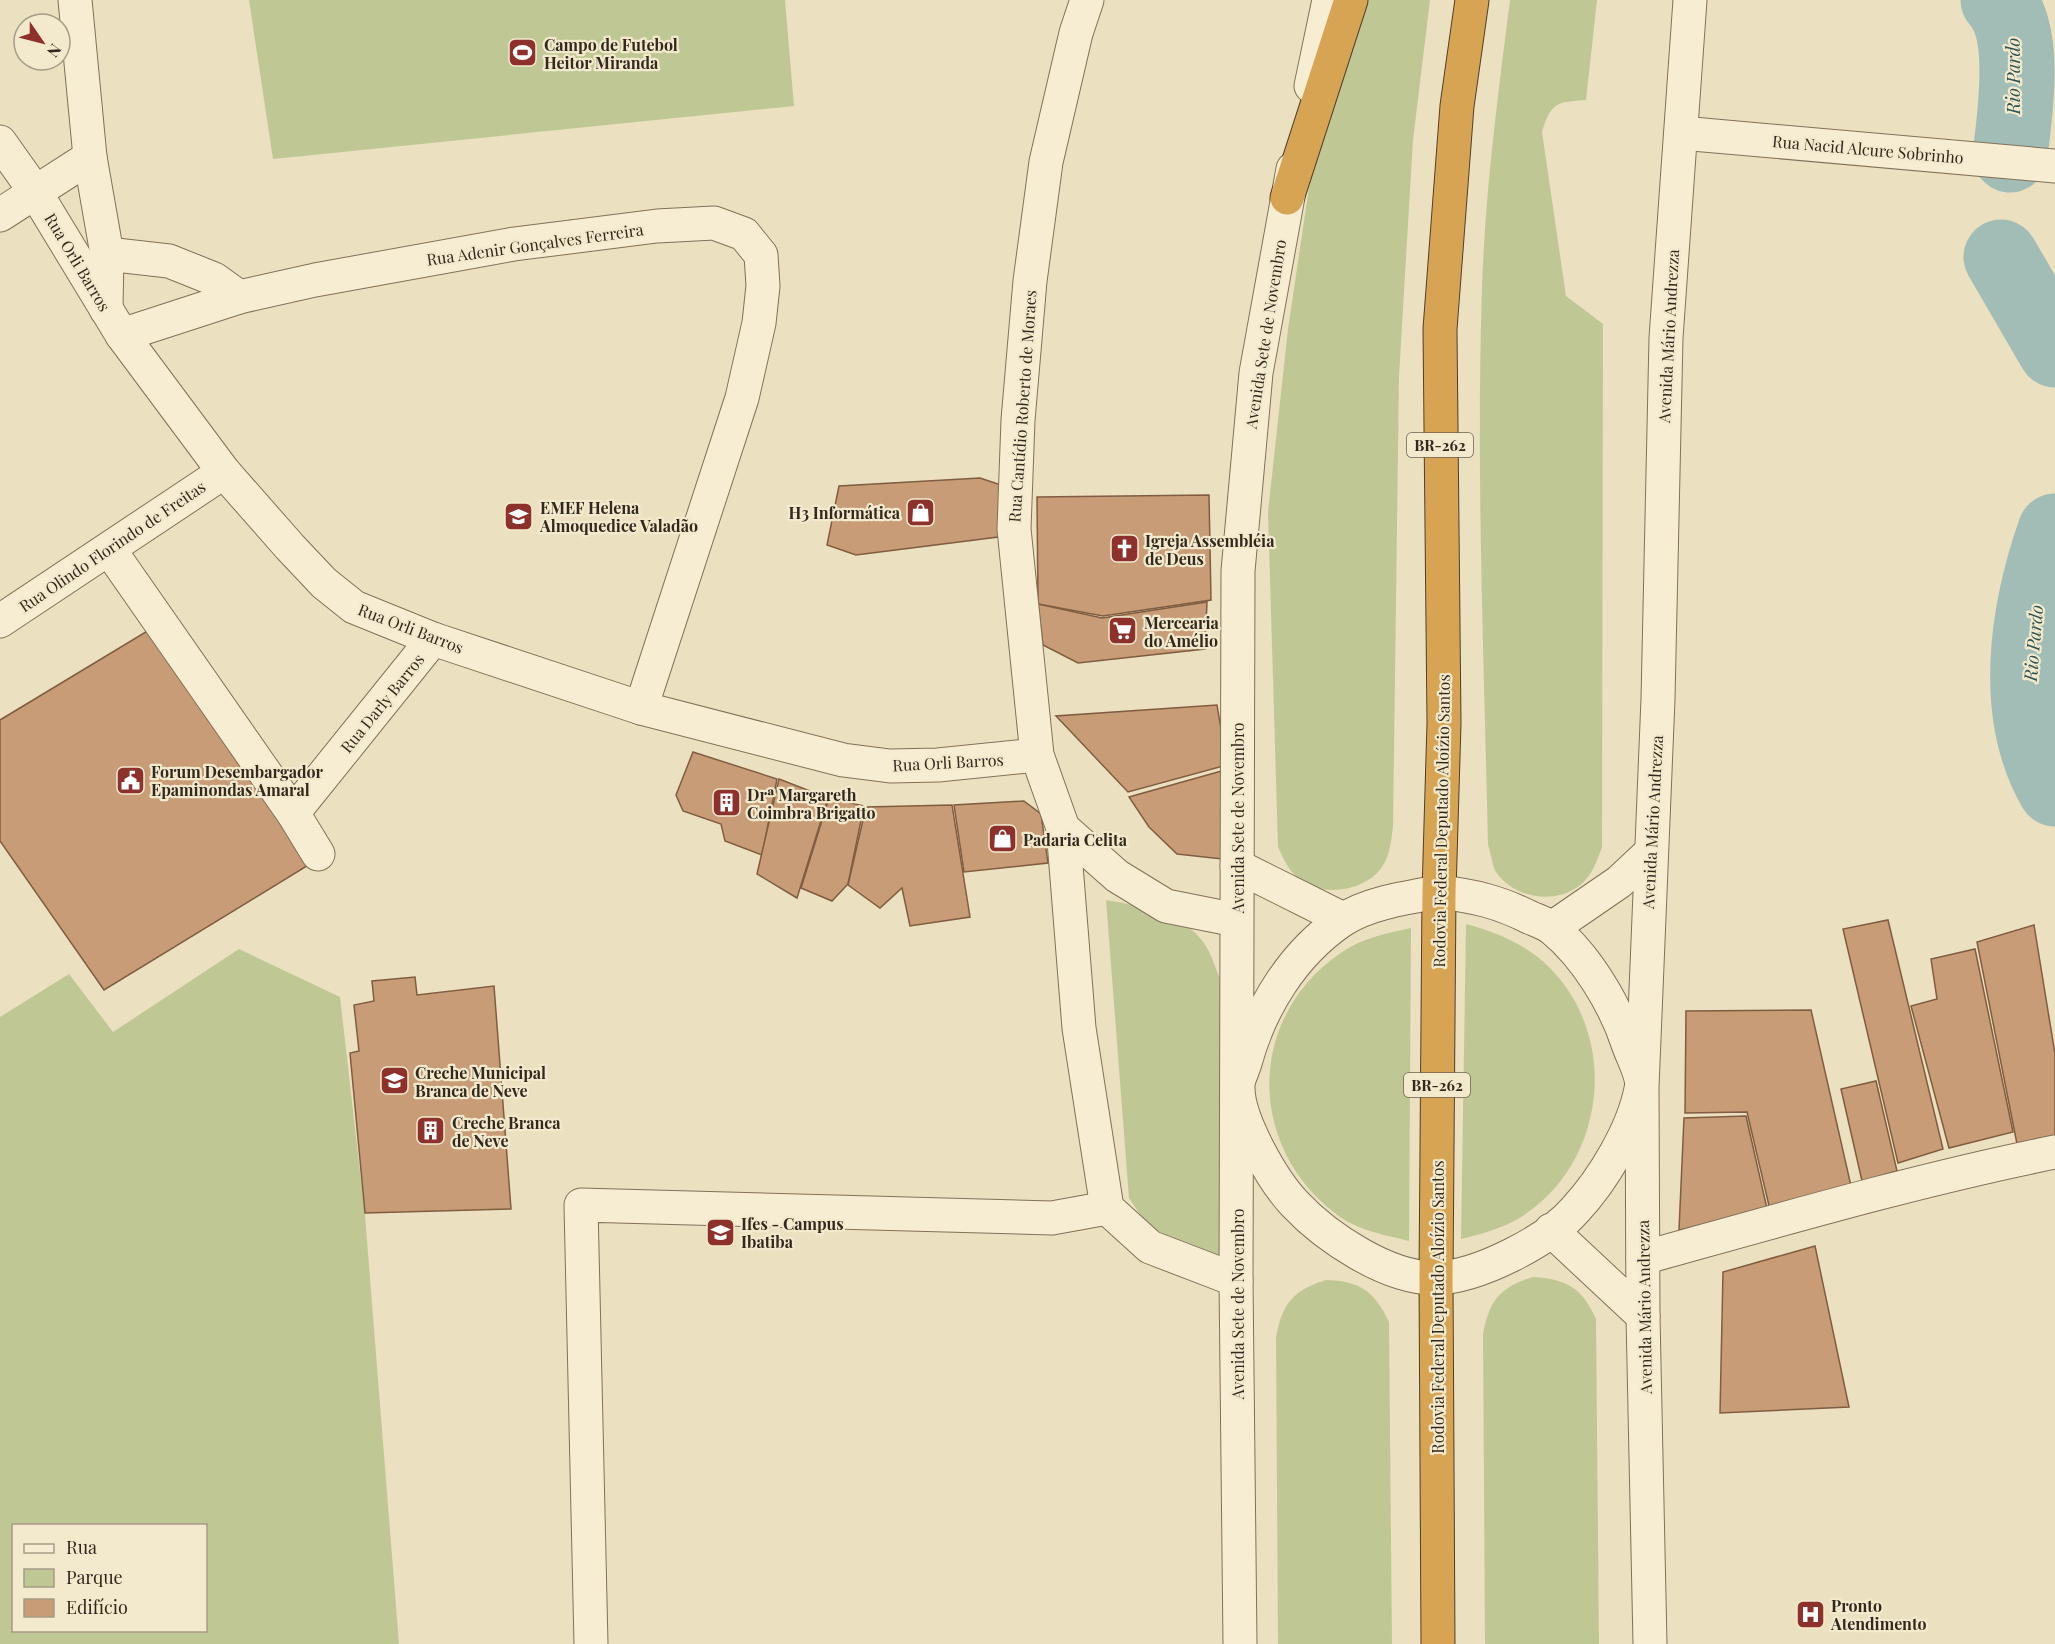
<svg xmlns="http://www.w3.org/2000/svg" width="2055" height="1644" font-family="'Playfair Display',serif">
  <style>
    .green { fill: #bfc894; fill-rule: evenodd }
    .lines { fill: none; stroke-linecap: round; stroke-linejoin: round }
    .river { stroke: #a2bdb6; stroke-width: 75 }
    .building { fill: #c79c77; stroke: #805d40; stroke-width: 1.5 }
    .minor-casing { stroke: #827159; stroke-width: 35 }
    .highway-casing { stroke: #503f2d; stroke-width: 35 }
    .minor { stroke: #f6edd2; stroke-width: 33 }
    .highway { stroke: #d7a453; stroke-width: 33 }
    .labels { text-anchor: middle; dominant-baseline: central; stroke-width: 4.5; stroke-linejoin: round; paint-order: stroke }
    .shield { fill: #f3eace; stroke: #6d6251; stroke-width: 1.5 }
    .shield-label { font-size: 15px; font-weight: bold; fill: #33281c }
    .poi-label { font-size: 16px; font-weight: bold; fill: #33281c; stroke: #f3eace; text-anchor: start }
    .street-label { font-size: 16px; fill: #33281c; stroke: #f3eace }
    .water-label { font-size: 18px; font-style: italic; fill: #2c5251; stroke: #f3eace }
  </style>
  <rect width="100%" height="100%" fill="#ebe0bf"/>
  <g class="green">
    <path d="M249 0H785L794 106 273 159Z"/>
    <path d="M1368 0H1430L1413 140 1399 376 1393 827C1391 841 1390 855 1382 867 1365 891 1325 897 1302 881 1289 872 1284 860 1278 847L1268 512 1288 329 1315 147Z"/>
    <path d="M1510 0H1597L1586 100C1557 102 1551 102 1542 132L1566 296 1603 324 1602 847C1597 861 1592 876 1579 886 1553 905 1514 898 1496 872 1492 865 1491 853 1488 845 1484 660 1476 474 1482 288 1485 192 1498 95 1510 0Z"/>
    <path d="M1106 900C1141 906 1185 913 1206 946 1212 956 1216 970 1221 981V1256L1181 1243 1147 1225 1129 1198Z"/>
    <path d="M1466 924C1498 933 1526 944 1550 968 1620 1039 1606 1163 1521 1217 1503 1228 1482 1234 1461 1239Z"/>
    <path d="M1411 928 1409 1241C1386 1235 1360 1231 1340 1217 1246 1150 1245 1017 1342 952 1363 938 1387 933 1411 928Z"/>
    <path d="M239 949 340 997 365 1215 399 1644H0V1017L69 974 113 1032ZM14 1526H206V1630H14Z"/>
    <path d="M1533 1277C1567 1279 1582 1288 1596 1319L1599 1644H1485L1483 1334C1489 1301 1500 1287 1533 1277Z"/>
    <path d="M1326 1280C1360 1281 1374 1291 1389 1322L1392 1644H1278L1276 1337C1282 1304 1293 1290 1326 1280Z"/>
  </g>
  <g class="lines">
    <g class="river">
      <path d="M1998 0C2028 33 2015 114 2010 155"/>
      <path d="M2001 257 2055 350"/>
      <path d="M2055 531C2027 611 2011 713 2055 789"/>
    </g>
  </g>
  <g class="building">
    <path d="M980 478 1010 488 1006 536 856 555 827 545 839 486Z"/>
    <path d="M1209 495 1211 600 1103 616 1038 604 1037 497Z"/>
    <path d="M1207 602 1205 649 1078 663 1043 645 1038 604 1102 618Z"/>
    <path d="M154 627 315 861 104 990 0 841V720Z"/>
    <path d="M1217 705 1227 765 1128 792 1056 716Z"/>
    <path d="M693 752 777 779 762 855 725 841 721 824 683 811 676 795Z"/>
    <path d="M1225 770 1222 859 1177 854 1149 827 1129 797Z"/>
    <path d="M779 779 828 798 797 898 757 874Z"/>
    <path d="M829 798 864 806 848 884 832 901 801 888Z"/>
    <path d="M1024 801 1041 814 1048 863 964 872 954 805Z"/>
    <path d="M952 805 970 917 910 926 902 888 880 908 848 885 866 807Z"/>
    <path d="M1888 920 1943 1149 1898 1163 1843 929Z"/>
    <path d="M2034 925 2055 1054V1144L2019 1154 1977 942Z"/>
    <path d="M1975 949 2013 1132 1949 1148 1911 1006 1937 999 1931 959Z"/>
    <path d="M415 977 417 995 494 986 511 1209 365 1213 350 1053 359 1051 354 1005 374 1001 372 981Z"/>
    <path d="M1811 1010 1851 1186 1770 1210 1747 1112 1685 1113 1686 1011Z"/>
    <path d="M1876 1081 1897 1171 1862 1181 1841 1089Z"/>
    <path d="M1746 1116 1768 1213 1679 1230 1684 1118Z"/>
    <path d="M1815 1246 1849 1407 1720 1413 1723 1272Z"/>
  </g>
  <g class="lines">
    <defs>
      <g id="minor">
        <path d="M75 0 90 157 107 254 106 309"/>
        <path d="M1087 0 1076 33 1046 162 1030 281 1018 420 1014 529 1037 755 1063 828 1117 876 1166 906 1236 920"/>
        <path d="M1311 86 1329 0"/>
        <path d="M1681 133 2055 166"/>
        <path d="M0 142 34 190 122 335 224 472 290 547 324 583 354 607 433 639 641 708 843 760 890 766 938 765 1037 755"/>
        <path d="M0 215 90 157"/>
        <path d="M107 254 169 261 214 279 239 297"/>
        <path d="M122 335 239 297 315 280 514 244 657 226 714 223 744 234 761 255 763 286 759 323 742 398 641 708"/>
        <path d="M109 549 293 813"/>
        <path d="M0 621 224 472"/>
        <path d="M1063 828 1079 1028 1107 1208 1150 1247 1236 1280"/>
        <path d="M318 854 293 813 433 639"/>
        <path d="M1237 866 1343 919"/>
        <path d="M1439 892C1475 896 1499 902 1531 918 1538 921 1547 924 1553 929 1586 956 1615 1004 1628 1044 1632 1056 1644 1077 1641 1089 1633 1130 1603 1180 1575 1210 1548 1241 1478 1277 1436 1278 1388 1279 1326 1237 1295 1204 1273 1181 1237 1119 1238 1086 1238 1079 1243 1070 1245 1063 1260 1007 1293 954 1341 921 1367 903 1409 897 1439 892Z"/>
        <path d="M1552 928 1619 882 1650 853"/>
        <path d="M1551 1230 1643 1316"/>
        <path d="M1643 1258C1780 1220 1916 1180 2055 1152"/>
        <path d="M591 1644 581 1205 1052 1218 1107 1208"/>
        <path d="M1240 1644 1236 1280 1238 571 1256 373 1293 169"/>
        <path d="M1650 1644 1643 1316 1642 1087 1658 699 1666 338 1690 0"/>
      </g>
      <g id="highway">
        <path d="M1287 198 1351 0"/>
        <path d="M1438 1644 1436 1278 1439 892 1444 723 1440 329 1457 106 1472 0"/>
      </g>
    </defs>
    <use href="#minor" class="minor-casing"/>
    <use href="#highway" class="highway-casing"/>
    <use href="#minor" class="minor"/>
    <use href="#highway" class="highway"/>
  </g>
  <defs>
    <symbol id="stadium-square" viewBox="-11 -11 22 22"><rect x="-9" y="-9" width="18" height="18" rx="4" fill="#8e302c" stroke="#f3eace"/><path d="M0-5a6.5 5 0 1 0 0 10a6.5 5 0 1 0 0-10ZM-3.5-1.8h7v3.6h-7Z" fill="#fff"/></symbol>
    <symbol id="shop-square" viewBox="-11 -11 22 22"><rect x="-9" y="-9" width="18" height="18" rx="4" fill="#8e302c" stroke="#f3eace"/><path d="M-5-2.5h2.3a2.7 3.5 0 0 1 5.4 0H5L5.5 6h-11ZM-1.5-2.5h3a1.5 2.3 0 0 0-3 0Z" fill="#fff"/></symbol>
    <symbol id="school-square" viewBox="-11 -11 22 22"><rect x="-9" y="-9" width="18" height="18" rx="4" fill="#8e302c" stroke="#f3eace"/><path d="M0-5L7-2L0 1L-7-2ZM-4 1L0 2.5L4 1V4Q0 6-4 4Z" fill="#fff"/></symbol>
    <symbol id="church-square" viewBox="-11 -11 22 22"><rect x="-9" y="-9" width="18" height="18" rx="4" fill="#8e302c" stroke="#f3eace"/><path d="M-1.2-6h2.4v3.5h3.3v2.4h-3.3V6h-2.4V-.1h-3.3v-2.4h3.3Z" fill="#fff"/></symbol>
    <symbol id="supermarket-square" viewBox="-11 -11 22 22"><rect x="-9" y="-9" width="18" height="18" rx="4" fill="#8e302c" stroke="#f3eace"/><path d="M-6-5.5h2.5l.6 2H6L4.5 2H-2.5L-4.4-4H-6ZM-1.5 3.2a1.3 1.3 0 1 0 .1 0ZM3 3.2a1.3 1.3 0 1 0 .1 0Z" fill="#fff"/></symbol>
    <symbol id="civic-square" viewBox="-11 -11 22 22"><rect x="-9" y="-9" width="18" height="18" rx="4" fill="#8e302c" stroke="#f3eace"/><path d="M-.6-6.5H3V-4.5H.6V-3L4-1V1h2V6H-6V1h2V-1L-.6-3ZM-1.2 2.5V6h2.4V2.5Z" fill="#fff"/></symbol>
    <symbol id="building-square" viewBox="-11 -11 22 22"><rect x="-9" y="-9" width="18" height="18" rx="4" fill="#8e302c" stroke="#f3eace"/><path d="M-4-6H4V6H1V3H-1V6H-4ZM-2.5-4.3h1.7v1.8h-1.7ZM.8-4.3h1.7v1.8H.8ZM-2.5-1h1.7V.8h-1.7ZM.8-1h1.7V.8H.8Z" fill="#fff"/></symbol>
    <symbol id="university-square" viewBox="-11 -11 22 22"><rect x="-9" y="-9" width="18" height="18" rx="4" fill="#8e302c" stroke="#f3eace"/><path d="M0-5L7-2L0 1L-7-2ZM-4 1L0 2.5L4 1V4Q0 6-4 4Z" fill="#fff"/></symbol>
    <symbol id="hospital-square" viewBox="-11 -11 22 22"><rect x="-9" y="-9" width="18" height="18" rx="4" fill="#8e302c" stroke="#f3eace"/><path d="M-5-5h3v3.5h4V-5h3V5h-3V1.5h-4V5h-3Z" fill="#fff"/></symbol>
  </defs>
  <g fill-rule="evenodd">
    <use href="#stadium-square" x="506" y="36" width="33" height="33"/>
    <use href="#shop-square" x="904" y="496" width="33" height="33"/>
    <use href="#school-square" x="502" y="500" width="33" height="33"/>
    <use href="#church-square" x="1108" y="532" width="33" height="33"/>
    <use href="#supermarket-square" x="1106" y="614" width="33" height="33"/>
    <use href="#civic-square" x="114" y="764" width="33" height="33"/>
    <use href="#building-square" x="710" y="786" width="33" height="33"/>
    <use href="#shop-square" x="986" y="822" width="33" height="33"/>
    <use href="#school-square" x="378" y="1064" width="33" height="33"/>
    <use href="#building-square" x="414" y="1114" width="33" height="33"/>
    <use href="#university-square" x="704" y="1216" width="33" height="33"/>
    <use href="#hospital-square" x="1794" y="1598" width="33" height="33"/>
  </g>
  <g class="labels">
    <g class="shield">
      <rect x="1407" y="433" width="66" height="24" rx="4.5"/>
      <rect x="1404" y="1073" width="66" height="24" rx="4.5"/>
    </g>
    <g class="shield-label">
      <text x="1440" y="445">BR-262</text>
      <text x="1437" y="1085">BR-262</text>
    </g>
    <g class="poi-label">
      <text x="544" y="44">Campo de Futebol<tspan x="544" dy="18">Heitor Miranda</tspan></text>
      <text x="540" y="507">EMEF Helena<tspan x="540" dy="18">Almoquedice Valadão</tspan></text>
      <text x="900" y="512" text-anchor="end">H3 Informática</text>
      <text x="1145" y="540">Igreja Assembléia<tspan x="1145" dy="18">de Deus</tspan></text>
      <text x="1144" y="622">Mercearia<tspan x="1144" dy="18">do Amélio</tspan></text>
      <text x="151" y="771">Forum Desembargador<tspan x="151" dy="18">Epaminondas Amaral</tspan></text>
      <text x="747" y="794">Drª Margareth<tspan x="747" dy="18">Coimbra Brigatto</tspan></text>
      <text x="1023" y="839">Padaria Celita</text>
      <text x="415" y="1072">Creche Municipal<tspan x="415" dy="18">Branca de Neve</tspan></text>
      <text x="452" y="1122">Creche Branca<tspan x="452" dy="18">de Neve</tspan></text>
      <text x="741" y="1223">Ifes - Campus<tspan x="741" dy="18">Ibatiba</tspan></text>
      <text x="1831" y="1605">Pronto<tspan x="1831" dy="18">Atendimento</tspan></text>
    </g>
    <g class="street-label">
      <text transform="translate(1868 149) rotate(5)">Rua Nacid Alcure Sobrinho</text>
      <text transform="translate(535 244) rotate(-8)">Rua Adenir Gonçalves Ferreira</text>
      <text transform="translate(78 262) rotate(59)">Rua Orli Barros</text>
      <text transform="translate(1265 334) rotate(-81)">Avenida Sete de Novembro</text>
      <text transform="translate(1668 336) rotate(-87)">Avenida Mário Andrezza</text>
      <text transform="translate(1022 406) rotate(-86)">Rua Cantídio Roberto de Moraes</text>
      <text transform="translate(112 546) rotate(-34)">Rua Olindo Florindo de Freitas</text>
      <text transform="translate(411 628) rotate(21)">Rua Orli Barros</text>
      <text transform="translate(382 703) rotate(-51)">Rua Darly Barros</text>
      <text transform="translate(948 762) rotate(-3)">Rua Orli Barros</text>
      <text transform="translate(1237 818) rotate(-90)">Avenida Sete de Novembro</text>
      <text transform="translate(1441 821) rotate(-89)">Rodovia Federal Deputado Aloízio Santos</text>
      <text transform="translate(1652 822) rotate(-87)">Avenida Mário Andrezza</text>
      <text transform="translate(1237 1304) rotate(-90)">Avenida Sete de Novembro</text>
      <text transform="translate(1437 1307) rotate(-90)">Rodovia Federal Deputado Aloízio Santos</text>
      <text transform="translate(1644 1307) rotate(-91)">Avenida Mário Andrezza</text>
    </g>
    <g class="water-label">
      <text transform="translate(2013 76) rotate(-90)">Rio Pardo</text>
      <text transform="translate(2033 643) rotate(-85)">Rio Pardo</text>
    </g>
  </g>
  <rect x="12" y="1524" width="195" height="108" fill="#f3eace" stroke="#a69c87" stroke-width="1.5"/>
  <rect x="24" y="1544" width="30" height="9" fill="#f6edd2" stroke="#a69c87" stroke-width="1.5"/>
  <text x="66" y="1554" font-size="18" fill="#33281c">Rua</text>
  <rect x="24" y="1569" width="30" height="18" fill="#bfc894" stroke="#a69c87" stroke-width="1.5"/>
  <text x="66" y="1584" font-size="18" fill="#33281c">Parque</text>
  <rect x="24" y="1599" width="30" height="18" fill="#c79c77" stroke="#a69c87" stroke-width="1.5"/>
  <text x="66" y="1614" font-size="18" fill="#33281c">Edifício</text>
  <g transform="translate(42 42) rotate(125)"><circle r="28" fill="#f3eace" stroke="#a69c87" stroke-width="1.5"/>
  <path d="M0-4.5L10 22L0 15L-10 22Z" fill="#8e302c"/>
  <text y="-9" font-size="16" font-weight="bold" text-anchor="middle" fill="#33281c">N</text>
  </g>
</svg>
